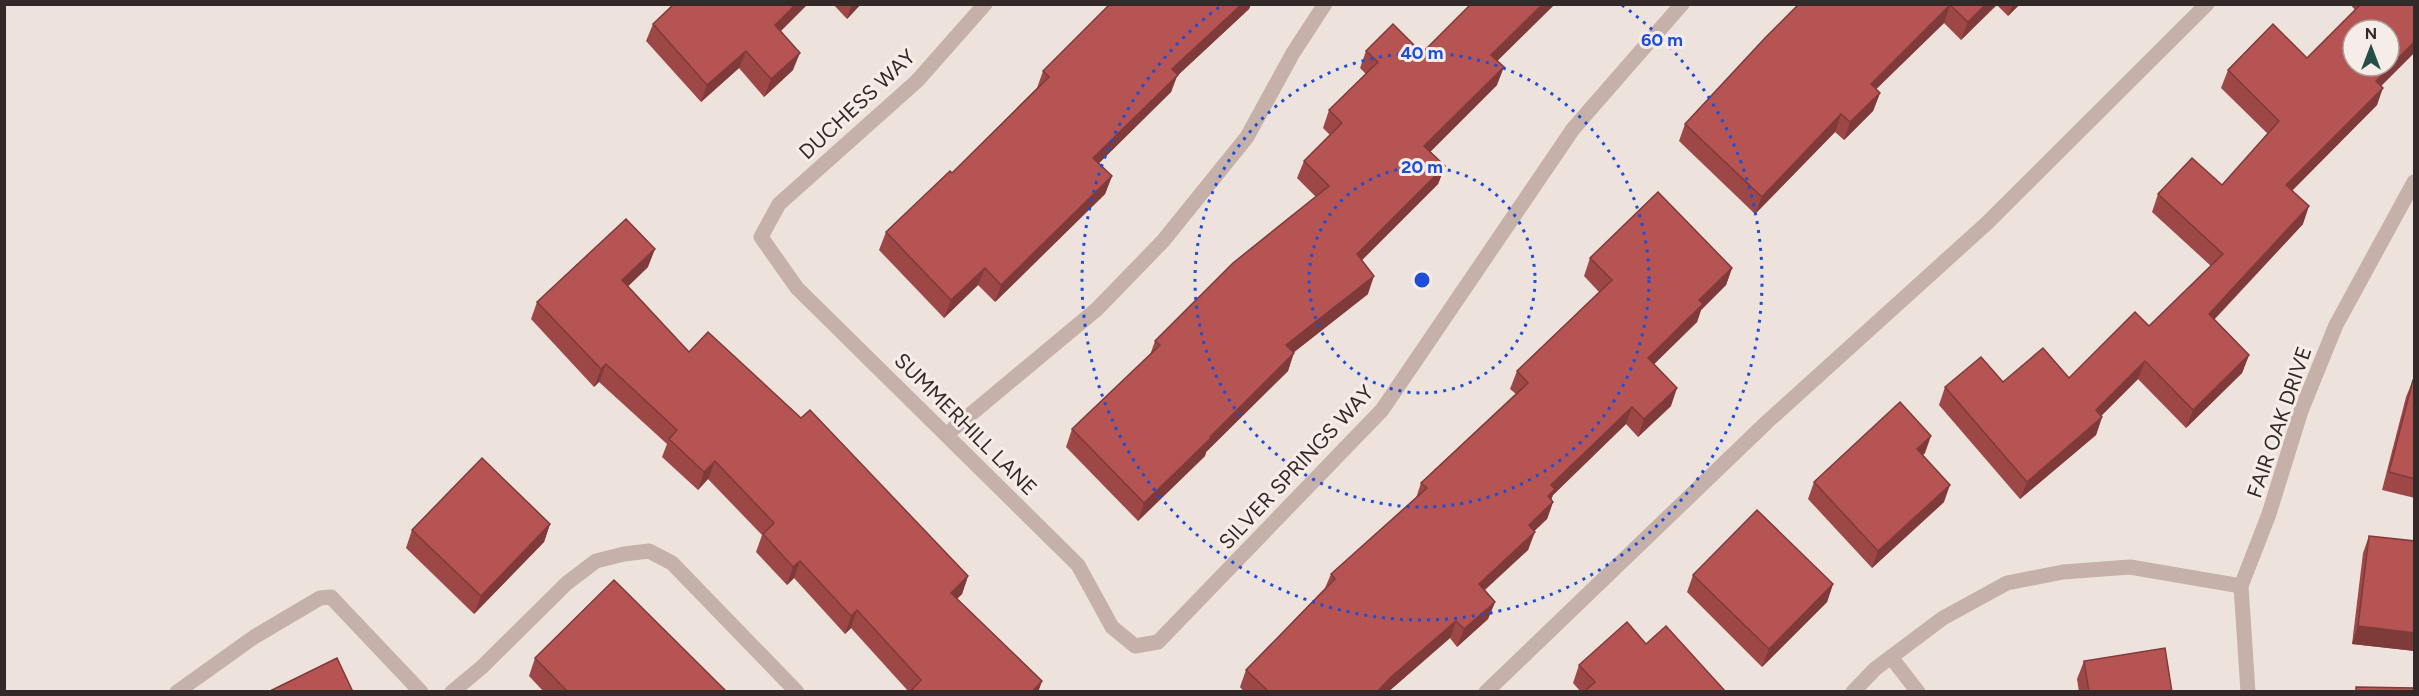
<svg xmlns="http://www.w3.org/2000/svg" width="2419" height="696" font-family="Figtree,sans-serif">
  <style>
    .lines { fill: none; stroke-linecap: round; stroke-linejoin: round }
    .minor { stroke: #c5b0aa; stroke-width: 15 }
    .wall { fill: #9d4747 }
    .shaded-wall { fill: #7f3a3a }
    .building { fill: #b65353; stroke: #7f3a3a; stroke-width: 1.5; fill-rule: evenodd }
    .ring { fill: none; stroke: #1d4ed8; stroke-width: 3; stroke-dasharray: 3 6 }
    .labels { text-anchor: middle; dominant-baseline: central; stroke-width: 6; stroke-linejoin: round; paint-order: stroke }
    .street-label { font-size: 21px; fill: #332928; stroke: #f7ede8 }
    .centre { fill: #1d4ed8; stroke: #f7ede8; stroke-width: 3 }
    .ring-label { font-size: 18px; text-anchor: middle; font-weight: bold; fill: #1d4ed8; stroke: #f7ede8; stroke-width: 6; stroke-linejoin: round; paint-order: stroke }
  </style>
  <rect width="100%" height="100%" fill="#eee2dc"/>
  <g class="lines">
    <g class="minor">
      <path d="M985 4 917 81 779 204 761 237 797 288 1078 565 1112 627 1135 646 1158 642 1382 410 1573 129 1682 4"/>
      <path d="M947 434 1097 309 1163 241 1247 137 1293 53 1325 4"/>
      <path d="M1891 657 1918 692"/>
      <path d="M177 692 254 637 320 598 331 597 421 692"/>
      <path d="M452 692 482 667 567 583 596 561 624 554 649 551 672 563 797 692"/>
      <path d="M1486 692 1767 422 1986 224 2207 4"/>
      <path d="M1853 692 1875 669 1943 618 2007 583 2063 572 2130 567 2241 586"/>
      <path d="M2248 692 2241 586 2269 514 2301 411 2336 325 2414 182"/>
    </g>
  </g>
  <g class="wall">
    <path d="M833 4H861L847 19Z"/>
    <path d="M1110 4H1251L1249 9 1177 76 1171 92 1099 163 1112 176 1105 194 995 302 978 285 944 318 879 250 886 232 952 173 1037 88 1043 71Z"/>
    <path d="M1470 4H1555L1497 61V85L1430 152 1445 166 1438 184 1362 260 1368 294 1293 353 1288 371 1206 452 1205 456 1138 521 1066 447 1072 429 1150 355 1155 341 1316 197 1297 178 1304 161 1330 135 1323 128 1329 110 1366 74 1360 68 1366 51 1422 53 1471 5Z"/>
    <path d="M1799 4H2020L2008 16 1997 5 1961 40 1944 23 1876 89 1880 93 1873 111 1844 140 1835 132 1755 214 1679 141 1685 124Z"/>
    <path d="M2350 4H2415V52L2381 86 2377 105 2292 190 2303 224 2214 320 2249 355 2242 373 2186 428 2138 379 2101 416 2102 417 2096 435 2020 499 1939 405 1945 387 2003 382 2069 378 2149 326 2211 266 2152 212 2158 194 2222 185 2268 134 2221 88 2228 70 2307 58 2355 10Z"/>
    <path d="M653 24 781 31 793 70 764 97 739 68 701 102 646 41Z"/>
    <path d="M1590 258 1732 268 1726 285 1701 310 1697 322 1654 364 1671 406 1638 437 1626 424 1553 495 1551 499 1553 502 1547 519 1534 531 1528 550 1484 590 1495 602 1488 619 1457 647 1450 638 1388 692H1244L1240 687 1246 670 1325 588 1331 574 1416 498 1421 483 1516 394 1510 389 1517 371 1599 292 1584 276Z"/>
    <path d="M648 267 628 286 689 352 968 576 962 594 957 599 1042 681 1038 692H909L851 628 845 634 794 578 787 585 756 552 762 535 708 479 698 490 662 457 667 444 599 382 594 387 531 319 537 302Z"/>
    <path d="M2413 380H2415V498L2382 490 2406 397Z"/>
    <path d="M1925 453 1923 455 1944 502 1872 568 1808 499 1814 482Z"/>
    <path d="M550 524 544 542 474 614 406 548 412 530Z"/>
    <path d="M2369 536 2415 541V651L2352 644 2363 553Z"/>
    <path d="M1693 575 1833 584 1827 602 1762 667 1687 592Z"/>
    <path d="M1646 644 1725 692H1581L1573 683 1579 665Z"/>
    <path d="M535 658 727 692H544L529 676Z"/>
    <path d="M2084 661 2172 692H2079L2077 679Z"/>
  </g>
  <g class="shaded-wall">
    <path d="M796 4H808L769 43 775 25Z"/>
    <path d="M852 4H861L847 19Z"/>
    <path d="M1242 4H1251L1249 9 1177 76 1171 92 1087 175 1093 158 1172 69Z"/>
    <path d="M1543 4H1555L1485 73 1491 55Z"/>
    <path d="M1986 4H1997L1961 40 1968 22Z"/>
    <path d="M2013 4H2020L2008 16Z"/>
    <path d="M1950 5 1944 23 1864 101 1871 84Z"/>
    <path d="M2415 41V52L2369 98 2376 81Z"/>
    <path d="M746 51 739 68 701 102 707 85Z"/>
    <path d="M800 53 793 70 764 97 771 79Z"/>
    <path d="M1504 67 1497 85 1418 164 1424 146Z"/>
    <path d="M2383 88 2377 105 2280 203 2286 185Z"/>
    <path d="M1880 93 1873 111 1844 140 1850 122Z"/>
    <path d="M1841 114 1835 132 1755 214 1762 197Z"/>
    <path d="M1445 166 1438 184 1350 272 1357 254Z"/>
    <path d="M1112 176 1105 194 995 302 1001 285Z"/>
    <path d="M2309 206 2303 224 2202 332 2209 314Z"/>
    <path d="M655 249 648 267 616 298 622 280Z"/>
    <path d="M985 268 978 285 944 318 951 300Z"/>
    <path d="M1732 268 1726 285 1701 310 1697 322 1642 376 1648 358 1699 300Z"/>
    <path d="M1374 276 1368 294 1280 363 1286 345Z"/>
    <path d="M1294 353 1288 371 1206 452 1205 456 1138 521 1144 503Z"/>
    <path d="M2249 355 2242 373 2186 428 2193 410Z"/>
    <path d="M2145 361 2138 379 2089 428 2096 410Z"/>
    <path d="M606 364 599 382 594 387 601 369Z"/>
    <path d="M1677 388 1671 406 1638 437 1644 419Z"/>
    <path d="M1632 407 1626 424 1553 495 1549 506 1553 502 1547 519 1522 543 1529 525 1551 485Z"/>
    <path d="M2102 417 2096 435 2020 499 2027 482Z"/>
    <path d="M1931 436 1925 453 1910 467 1917 449Z"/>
    <path d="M715 461 708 479 698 490 704 472Z"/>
    <path d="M1950 485 1944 502 1872 568 1878 551Z"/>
    <path d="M550 524 544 542 474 614 481 596Z"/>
    <path d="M1535 532 1528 550 1472 602 1479 584Z"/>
    <path d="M800 561 794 578 787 585 793 567Z"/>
    <path d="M968 576 962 594 944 610 951 593Z"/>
    <path d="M1833 584 1827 602 1762 667 1769 649Z"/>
    <path d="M1495 602 1488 619 1457 647 1464 629Z"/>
    <path d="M857 610 851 628 845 634 851 616Z"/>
    <path d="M1456 621 1450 638 1388 692H1377L1391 677Z"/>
    <path d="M2358 626 2415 633V651L2352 644Z"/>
    <path d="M1042 681 1038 692H1032Z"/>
  </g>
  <g class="building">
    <path d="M674 4H796L775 25 800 53 771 79 746 51 707 85 653 24Z"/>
    <path d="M1110 4H1242L1172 69 1178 75 1093 158 1112 176 1001 285 985 268 951 300 886 232 950 171 952 173 1049 77 1043 71Z"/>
    <path d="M1471 4H1543L1491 55 1504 67 1424 146 1445 166 1357 254 1374 276 1286 345 1294 353 1210 437 1211 438 1144 503 1072 429 1160 345 1155 341 1233 263 1329 186 1304 161 1342 123 1329 110 1378 62 1366 51 1393 24 1422 53Z"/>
    <path d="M1799 4H1986L1968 22 1950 5 1871 84 1880 93 1850 122 1841 114 1762 197 1685 124 1765 38Z"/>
    <path d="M2361 4H2415V41L2376 81 2383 88 2286 185 2309 206 2209 314 2249 355 2193 410 2145 361 2096 410 2102 417 2027 482 1945 387 1981 357 2003 382 2043 348 2069 378 2135 312 2149 326 2223 254 2158 194 2192 158 2222 185 2279 121 2228 70 2273 24 2307 58ZM2353 30H2389V66H2353Z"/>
    <path d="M1658 192 1732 268 1699 300 1703 304 1648 358 1677 388 1644 419 1632 407 1551 485 1555 489 1548 496 1553 502 1529 525 1535 532 1479 584 1495 602 1464 629 1456 621 1391 677 1377 692H1269L1246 670 1335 579 1331 574 1427 488 1421 483 1528 383 1517 371 1612 280 1590 258Z"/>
    <path d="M626 219 655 249 622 280 689 352 708 332 801 418 810 410 968 576 951 593 1042 681 1032 692H910L921 680 857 610 851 616 800 561 793 567 763 534 774 523 715 461 704 472 669 439 677 430 606 364 601 369 537 302Z"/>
    <path d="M2413 380H2415V479L2389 472Z"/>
    <path d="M1900 402 1931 436 1917 449 1950 485 1878 551 1814 482Z"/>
    <path d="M482 458 550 524 481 596 412 530Z"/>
    <path d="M1757 510 1833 584 1769 649 1693 575Z"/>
    <path d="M2369 536 2415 541V633L2358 626Z"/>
    <path d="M614 580 727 692H568L535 658Z"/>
    <path d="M1627 622 1646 644 1666 626 1725 691 1584 692 1595 682 1579 665Z"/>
    <path d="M2165 648 2172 692H2089L2084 661Z"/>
    <path d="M337 658 353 692H268Z"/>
    <path d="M2356 687 2415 688V692H2356Z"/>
  </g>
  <g class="ring">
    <circle cx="1422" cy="280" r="113"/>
    <circle cx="1422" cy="280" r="227"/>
    <path d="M1622 5A340 340 0 1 1 1222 5"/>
  </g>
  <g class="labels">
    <g class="street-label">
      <text transform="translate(857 104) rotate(-43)">DUCHESS WAY</text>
      <text transform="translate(2279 422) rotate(-71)">FAIR OAK DRIVE</text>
      <text transform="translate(966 424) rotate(45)">SUMMERHILL LANE</text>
      <text transform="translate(1296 467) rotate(-47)">SILVER SPRINGS WAY</text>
    </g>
  </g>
  <circle cx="1422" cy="280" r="9" class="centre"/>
  <g class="ring-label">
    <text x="1662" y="46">60 m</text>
    <text x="1422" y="59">40 m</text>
    <text x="1422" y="173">20 m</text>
  </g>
  <rect width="2419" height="696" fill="none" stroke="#332928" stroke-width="12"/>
  <g transform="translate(2371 48)"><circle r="28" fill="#f7ede8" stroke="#a99f9b" stroke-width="1.5"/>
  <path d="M0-4.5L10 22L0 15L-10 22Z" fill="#234f48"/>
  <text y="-9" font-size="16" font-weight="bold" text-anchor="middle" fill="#332928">N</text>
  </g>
</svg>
